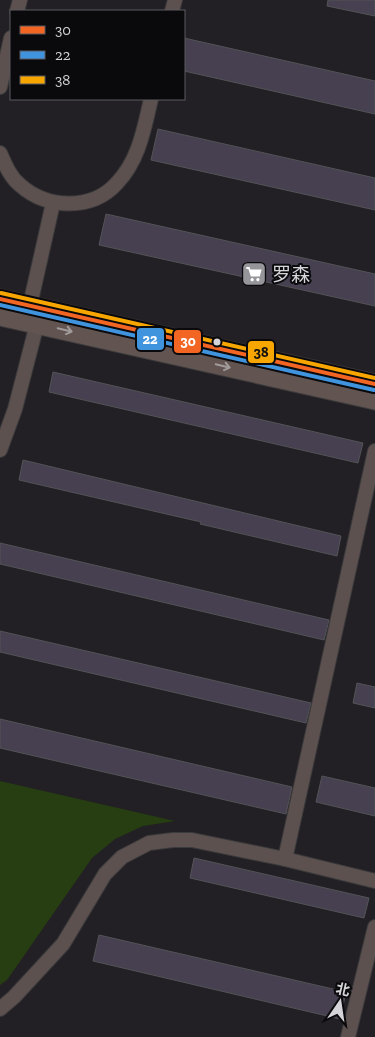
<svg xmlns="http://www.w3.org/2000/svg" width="375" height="1037" font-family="'Zilla Slab','Noto Sans SC',serif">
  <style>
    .green { fill: #263e11 }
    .building { fill: #464051; stroke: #545356 }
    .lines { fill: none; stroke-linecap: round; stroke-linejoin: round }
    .street-casing { stroke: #3b3a3c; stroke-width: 16 }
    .secondary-casing { stroke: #3b3a3c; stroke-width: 21 }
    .street { stroke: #5c514f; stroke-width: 14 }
    .secondary { stroke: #625450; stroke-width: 19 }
    .bus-1-casing { stroke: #0a090c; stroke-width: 8 }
    .bus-2-casing { stroke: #0a090c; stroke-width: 8 }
    .bus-3-casing { stroke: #0a090c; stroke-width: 8 }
    .bus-1 { stroke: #f26522; stroke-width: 4 }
    .bus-2 { stroke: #4094de; stroke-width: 4 }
    .bus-3 { stroke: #f7a600; stroke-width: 4 }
    .oneway { stroke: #a19a9b }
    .bus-dot { fill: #d5d4d8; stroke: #0a090c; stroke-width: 2 }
    .labels { text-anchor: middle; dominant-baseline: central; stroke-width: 4; stroke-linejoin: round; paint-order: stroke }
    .poi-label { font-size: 19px; fill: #d5d4d8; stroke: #0a090c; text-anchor: start }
    .line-badge { stroke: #0a090c; stroke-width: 2 }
    .badge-label { font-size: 14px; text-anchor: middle; font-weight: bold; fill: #fff }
    .pale-badge-label { font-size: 14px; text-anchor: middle; font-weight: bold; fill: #111 }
  </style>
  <rect width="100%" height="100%" fill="#222024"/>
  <path class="green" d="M0 781 175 821 143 826 115 839 92 858 7 980 0 985Z"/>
  <g class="building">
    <path d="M328 0H375V16L327 6Z"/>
    <path d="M184 38 375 81V114L184 71Z"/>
    <path d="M158 129 375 178V210L151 160Z"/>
    <path d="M106 214 375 274V306L99 245Z"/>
    <path d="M53 372 363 443 358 463 49 392Z"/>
    <path d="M23 460 341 536 337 556 200 524 201 522 19 480Z"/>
    <path d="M0 543 329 620 324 640 0 564Z"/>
    <path d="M0 631 311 703 306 723 0 652Z"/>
    <path d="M357 683 375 687V708L353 703Z"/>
    <path d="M0 719 292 787 286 814 0 748Z"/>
    <path d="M322 776 375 788V816L316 802Z"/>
    <path d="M194 858 369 898 364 918 190 878Z"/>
    <path d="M99 935 346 992 340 1019 93 961Z"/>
  </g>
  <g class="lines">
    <defs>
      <g id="street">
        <path d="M17 11 20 0"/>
        <path d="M172 11 175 0"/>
        <path d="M0 87 11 38"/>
        <path d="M0 153C5 164 10 177 20 185 47 209 92 211 117 183 139 160 144 129 151 99"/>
        <path d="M30 305 53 203"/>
        <path d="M0 450 15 409 37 324"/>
        <path d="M285 859 375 451"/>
        <path d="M0 1009 14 997 63 944 105 874 122 857 149 843 173 840H192L285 859 375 881"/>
        <path d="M348 1037 375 927"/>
      </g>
      <g id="secondary">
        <path d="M0 299 375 384"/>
        <path d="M0 316 375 400"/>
      </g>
    </defs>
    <use href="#street" class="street-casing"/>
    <use href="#secondary" class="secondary-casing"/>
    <use href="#street" class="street"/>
    <use href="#secondary" class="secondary"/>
    <defs>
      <path id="bus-1" d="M0 299 375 384"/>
      <path id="bus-2" d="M0 305 374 390"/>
      <path id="bus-3" d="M1 293 375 378"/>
    </defs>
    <use href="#bus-1" class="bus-1-casing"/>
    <use href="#bus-2" class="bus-2-casing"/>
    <use href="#bus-3" class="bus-3-casing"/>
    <use href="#bus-1" class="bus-1"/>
    <use href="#bus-2" class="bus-2"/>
    <use href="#bus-3" class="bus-3"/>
  </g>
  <defs><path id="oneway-shaft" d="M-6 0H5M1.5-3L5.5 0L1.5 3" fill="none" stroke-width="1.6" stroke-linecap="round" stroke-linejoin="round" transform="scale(1.25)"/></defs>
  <g class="oneway">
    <use href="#oneway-shaft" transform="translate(65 330) rotate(13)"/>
    <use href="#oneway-shaft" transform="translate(223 366) rotate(13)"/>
  </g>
  <defs>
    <symbol id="supermarket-square" viewBox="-11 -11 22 22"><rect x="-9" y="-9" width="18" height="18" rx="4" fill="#969599" stroke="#0a090c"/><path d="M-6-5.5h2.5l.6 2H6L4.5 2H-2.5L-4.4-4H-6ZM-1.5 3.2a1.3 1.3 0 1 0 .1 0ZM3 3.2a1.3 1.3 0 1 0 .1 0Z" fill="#fff"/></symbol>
  </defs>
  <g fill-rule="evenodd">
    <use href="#supermarket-square" x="240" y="260" width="28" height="28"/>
  </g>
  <circle class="bus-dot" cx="217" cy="342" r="4.5"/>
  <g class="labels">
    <g class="poi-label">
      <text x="272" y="274">罗森</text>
    </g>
  </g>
  <g class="line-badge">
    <rect x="136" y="327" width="29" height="24" rx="5" fill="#4094de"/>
    <rect x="173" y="329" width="29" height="25" rx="5" fill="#f26522"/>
    <rect x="247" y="340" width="28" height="24" rx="5" fill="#f7a600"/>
  </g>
  <g class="badge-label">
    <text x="150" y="344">22</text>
    <text x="188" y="346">30</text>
  </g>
  <g class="pale-badge-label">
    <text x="261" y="357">38</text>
  </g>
  <rect x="10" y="10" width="175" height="90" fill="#0a090c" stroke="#5b5a5e"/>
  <rect x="20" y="26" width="25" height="8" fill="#f26522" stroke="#5b5a5e"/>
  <text x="55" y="35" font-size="15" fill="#d5d4d8">30</text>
  <rect x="20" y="51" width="25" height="8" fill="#4094de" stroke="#5b5a5e"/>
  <text x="55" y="60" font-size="15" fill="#d5d4d8">22</text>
  <rect x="20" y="76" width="25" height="8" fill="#f7a600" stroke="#5b5a5e"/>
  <text x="55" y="85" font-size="15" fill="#d5d4d8">38</text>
  <g transform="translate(340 1002) rotate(13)" stroke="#0a090c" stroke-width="4" paint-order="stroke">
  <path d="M0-4L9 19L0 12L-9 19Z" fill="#d5d4d8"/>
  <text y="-8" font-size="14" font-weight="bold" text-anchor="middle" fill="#d5d4d8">北</text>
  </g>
</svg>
